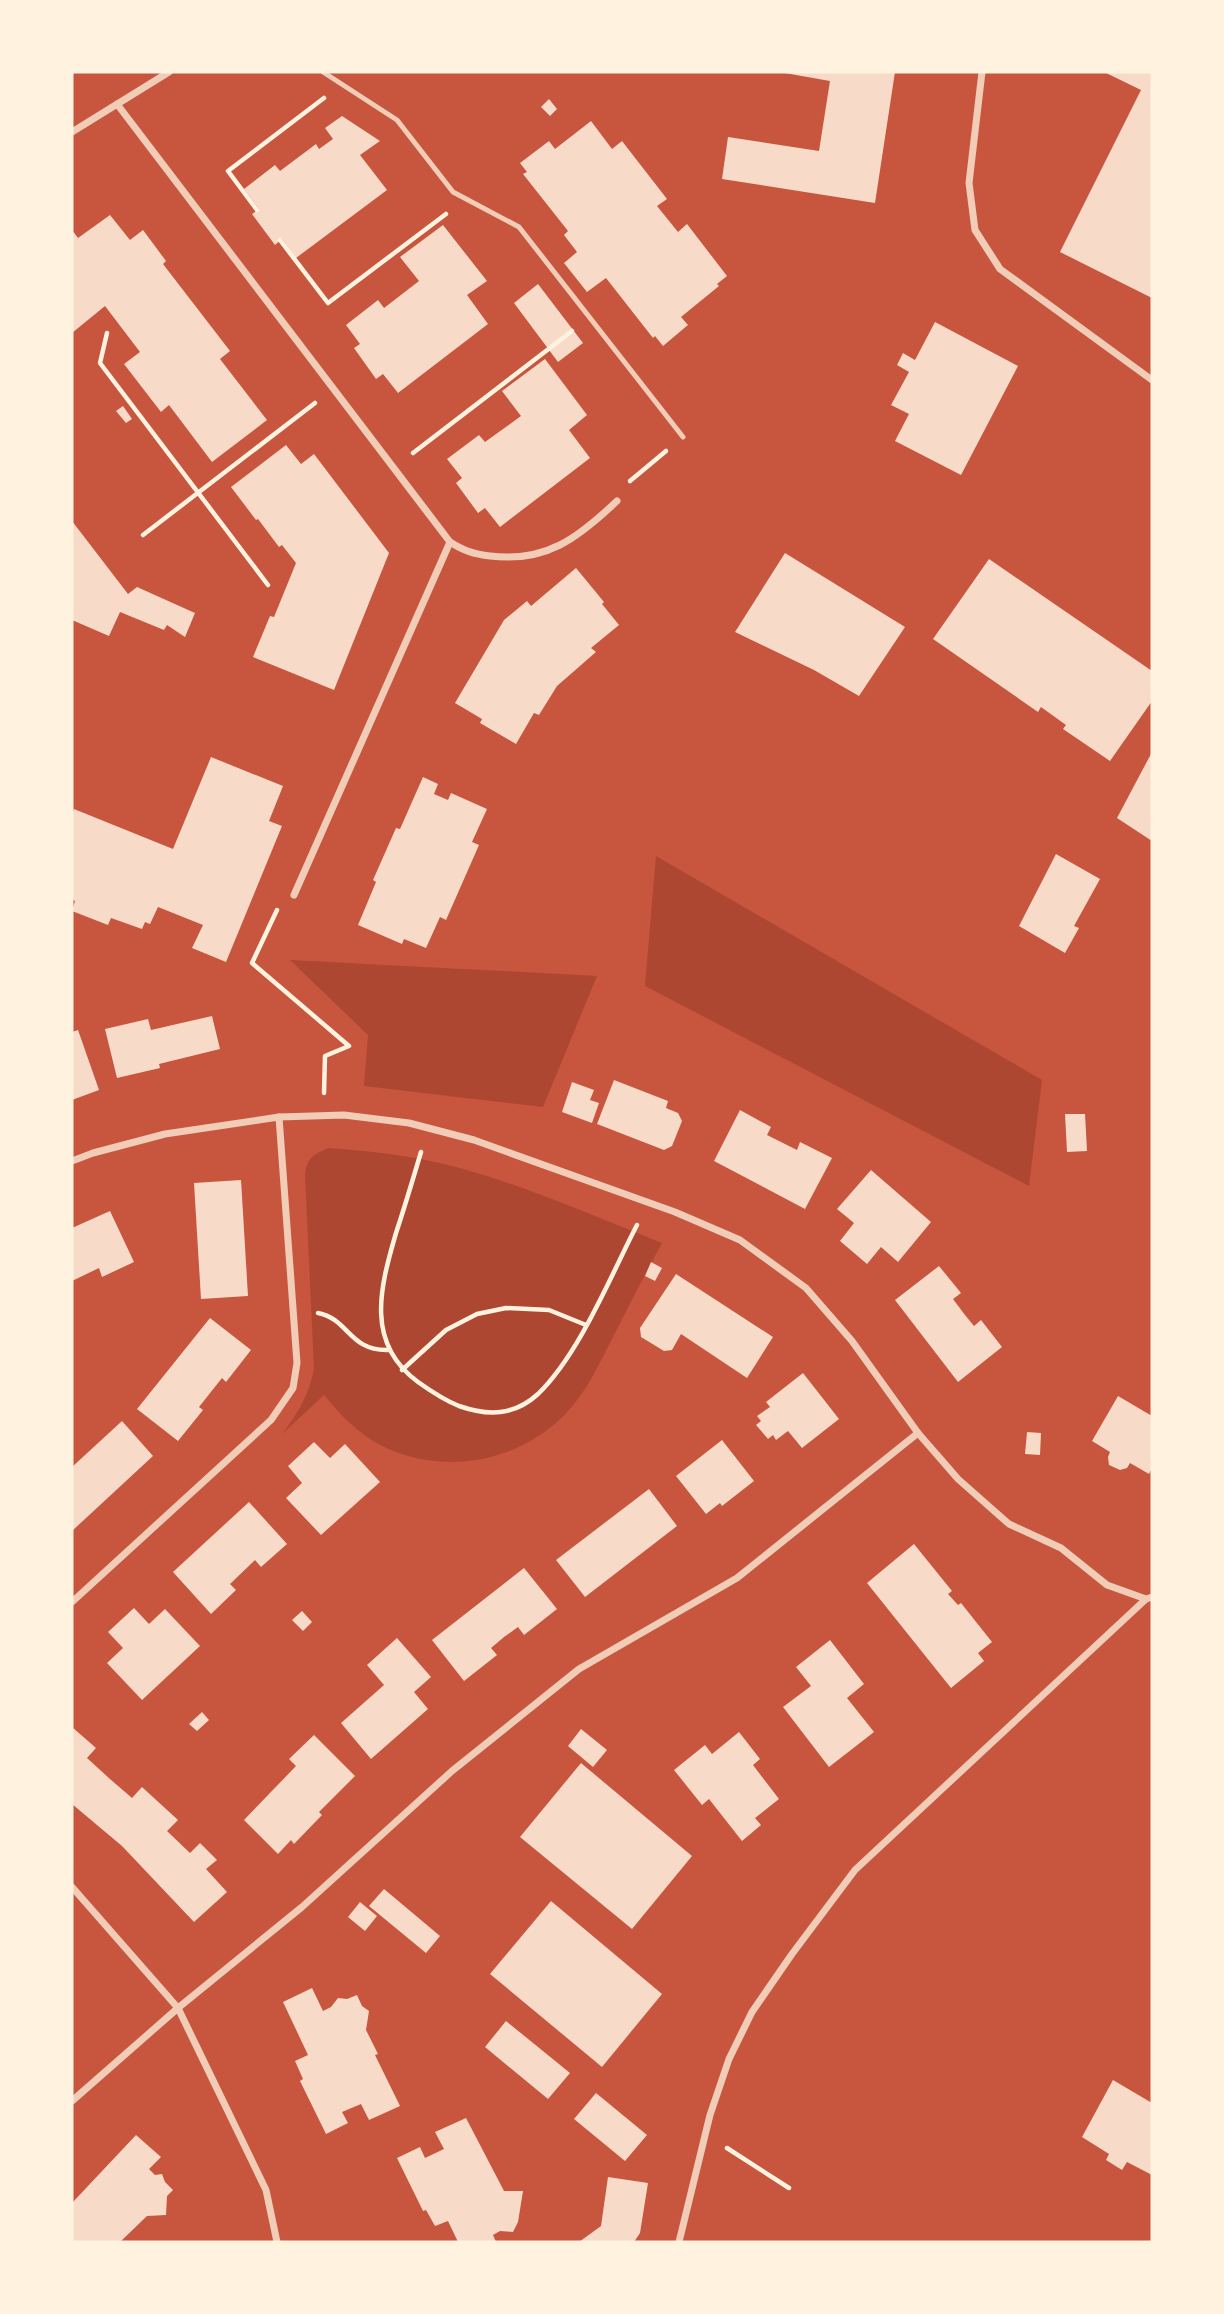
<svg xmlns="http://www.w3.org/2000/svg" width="1224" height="2314" font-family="Georgia,serif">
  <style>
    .green { fill: #ae4732 }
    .building { fill: #f7dbc8 }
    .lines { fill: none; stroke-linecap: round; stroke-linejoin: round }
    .path { stroke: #fff3e0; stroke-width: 4.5 }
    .service { stroke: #f1ccb7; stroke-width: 5 }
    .minor { stroke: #f1ccb7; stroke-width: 7 }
  </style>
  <rect width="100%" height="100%" fill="#c8553d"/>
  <g class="green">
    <path d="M656 856 1042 1080 1029 1186 645 986Z"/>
    <path d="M290 960 597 976 543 1107 364 1086 368 1035Z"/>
    <path d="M329 1148C372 1151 415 1156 456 1167 526 1186 594 1216 662 1243 645 1274 629 1306 613 1337 600 1362 588 1389 569 1410 520 1465 433 1479 370 1439 352 1427 338 1412 324 1395L282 1434C298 1413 309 1395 314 1369L305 1175C307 1157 314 1154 329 1148Z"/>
  </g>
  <g class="building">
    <path d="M779 72H895L875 203 722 179 728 137 819 151 830 81Z"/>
    <path d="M1104 72H1152V298L1060 252 1141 90Z"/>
    <path d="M549 99 557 109 550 116 541 107Z"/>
    <path d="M342 116 380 141 360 155 387 190 296 258 282 239 275 245 252 214 259 209 244 189 275 165 280 171 316 144 319 149 333 139 325 128Z"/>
    <path d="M591 121 612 149 622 141 667 199 657 206 678 232 687 224 727 276 717 284 719 286 681 317 688 325 663 346 655 336 653 338 606 278 587 292 564 263 577 252 564 235 568 231 523 174 527 172 520 163 549 141 555 149Z"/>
    <path d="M110 215 130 240 143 230 166 261 163 264 230 351 220 359 267 420 212 462 169 405 161 412 124 364 140 352 105 306 72 333V230L78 238Z"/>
    <path d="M443 225 487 281 467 295 488 324 398 393 383 374 376 379 354 348 360 344 346 325 378 300 384 308 419 281 400 257Z"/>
    <path d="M538 284 583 343 558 362 514 303Z"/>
    <path d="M935 322 1018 366 961 475 895 441 909 414 891 405 909 372 897 365 903 353 915 360Z"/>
    <path d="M545 359 587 415 569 430 590 458 500 527 485 508 478 513 456 483 462 478 447 459 479 435 485 442 521 416 502 391Z"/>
    <path d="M123 406 132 419 126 423 116 411Z"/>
    <path d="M286 445 301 464 314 454 389 553 334 690 253 657 270 616 274 617 296 563 282 545 279 547 258 519 256 520 231 487Z"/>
    <path d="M72 521 128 594 137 587 195 613 185 637 167 625 164 630 120 612 109 636 72 620Z"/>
    <path d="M785 553 905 627 859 696 814 670 735 632Z"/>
    <path d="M989 559 1152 671V701L1110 761 1063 729 1066 725 1041 707 1038 712 933 639Z"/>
    <path d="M576 568 604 602 602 604 619 625 591 648 596 652 557 686 539 715 534 713 516 744 480 723 482 719 455 703 504 620 527 601 531 606Z"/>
    <path d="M1152 752V841L1117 818Z"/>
    <path d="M211 757 283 786 269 821 282 826 226 962 192 948 203 925 158 907 150 924 145 922 142 929 111 918 108 925 72 911 75 901 72 899V815L74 809 173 849Z"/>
    <path d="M423 777 438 784 434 794 448 800 451 793 487 809 472 842 479 845 446 920 440 917 426 948 404 939 402 944 358 925 376 882 373 880 396 828 400 829Z"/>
    <path d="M1056 854 1100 879 1074 926 1079 928 1065 953 1019 926Z"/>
    <path d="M212 1016 220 1049 159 1064 160 1068 117 1078 105 1029 148 1019 151 1030Z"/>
    <path d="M78 1030 99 1090 72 1100V1032Z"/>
    <path d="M614 1080 668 1101 666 1108 678 1113 682 1121 672 1146 664 1150 597 1124Z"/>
    <path d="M572 1082 594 1090 590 1100 599 1103 592 1123 562 1112Z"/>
    <path d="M740 1110 771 1127 767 1135 797 1150 800 1142 832 1158 805 1209 714 1161Z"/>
    <path d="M1065 1114H1085L1087 1151 1067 1152Z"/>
    <path d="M871 1170 931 1222 898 1262 881 1247 867 1264 840 1241 854 1223 837 1209Z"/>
    <path d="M241 1180 248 1296 201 1299 194 1183Z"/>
    <path d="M110 1211 134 1262 102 1277 99 1268 72 1281V1228Z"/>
    <path d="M651 1262 662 1268 655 1281 645 1276Z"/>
    <path d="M939 1266 961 1293 953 1299 965 1315 974 1326 981 1320 1002 1347 958 1382 895 1300Z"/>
    <path d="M676 1274 773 1337 747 1378 681 1334 672 1350 664 1351 641 1337 640 1328Z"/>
    <path d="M210 1318 251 1350 226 1382 222 1378 199 1407 203 1410 178 1441 137 1409Z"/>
    <path d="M803 1373 839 1419 802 1448 788 1431 776 1440 773 1435 768 1439 756 1425 761 1421 757 1416 770 1407 766 1402Z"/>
    <path d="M1118 1396 1152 1416V1468L1149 1474 1130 1463 1127 1468 1120 1470 1109 1465 1108 1457 1110 1452 1092 1441Z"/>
    <path d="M122 1421 153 1456 72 1531V1467Z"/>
    <path d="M1027 1432 1041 1433 1040 1455 1025 1454Z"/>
    <path d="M722 1440 754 1481 722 1506 720 1503 706 1514 676 1476Z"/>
    <path d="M314 1442 330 1458 345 1444 380 1482 321 1535 286 1498 302 1483 288 1466Z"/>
    <path d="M649 1489 677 1526 585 1597 556 1560Z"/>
    <path d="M249 1502 287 1544 261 1567 255 1560 230 1584 236 1590 211 1614 173 1572Z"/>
    <path d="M914 1544 952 1591 948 1594 958 1605 961 1603 992 1642 978 1653 984 1661 951 1688 867 1583Z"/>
    <path d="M524 1568 557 1609 524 1635 518 1627 504 1637 491 1648 497 1655 464 1681 432 1640Z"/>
    <path d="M134 1608 149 1624 165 1609 200 1646 142 1700 107 1663 123 1648 108 1632Z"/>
    <path d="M302 1611 312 1622 303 1631 292 1620Z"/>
    <path d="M397 1638 431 1677 414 1692 428 1709 371 1759 341 1723 384 1685 367 1665Z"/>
    <path d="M830 1640 864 1684 847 1698 874 1732 829 1767 783 1707 811 1686 796 1667Z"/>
    <path d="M202 1712 209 1720 197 1731 189 1724Z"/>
    <path d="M72 1727 96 1748 87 1758 110 1779 132 1798 142 1787 178 1820 167 1831 190 1853 200 1843 217 1860 206 1869 227 1892 194 1922 122 1846 72 1804Z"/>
    <path d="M581 1729 607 1750 593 1767 568 1746Z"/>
    <path d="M739 1732 760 1759 753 1765 779 1799 755 1818 761 1825 742 1841 709 1799 702 1805 674 1770 705 1745 712 1754Z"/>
    <path d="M314 1735 355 1776 319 1812 322 1815 294 1844 291 1840 278 1854 244 1820 296 1766 289 1759Z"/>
    <path d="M581 1763 692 1856 632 1929 520 1837Z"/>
    <path d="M384 1889 440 1936 426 1953 369 1906Z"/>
    <path d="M551 1901 662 1994 602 2067 490 1974Z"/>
    <path d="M360 1902 377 1916 365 1931 348 1917Z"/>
    <path d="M312 1988 323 2011 331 2007 338 1998 347 1999 357 1995 362 2006 369 2011 366 2030 378 2054 375 2055 400 2106 369 2120 361 2104 342 2112 348 2123 326 2134 300 2081 303 2079 295 2061 308 2055 283 2002Z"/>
    <path d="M506 2021 570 2073 548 2099 485 2047Z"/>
    <path d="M1113 2080 1152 2103V2175L1127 2162 1122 2170 1106 2160 1109 2154 1082 2137Z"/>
    <path d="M596 2093 647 2135 625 2161 574 2119Z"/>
    <path d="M466 2118 504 2191H523L518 2222 513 2232 500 2231 493 2235 496 2242H458L448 2221 435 2226 426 2210 423 2211 397 2158 420 2147 425 2158 444 2149 435 2132Z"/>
    <path d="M136 2135 161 2157 149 2169 155 2175 162 2174 165 2182 173 2190 167 2196 166 2215 147 2216 120 2242H72V2203Z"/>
    <path d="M608 2177 648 2183 640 2233 634 2242H579L601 2226Z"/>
  </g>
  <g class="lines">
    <g class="path">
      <path d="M257 210 228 171 324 98"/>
      <path d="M280 240 328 303 446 214"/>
      <path d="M107 333 100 363 268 585"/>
      <path d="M413 453 572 331"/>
      <path d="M630 481 666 451"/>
      <path d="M143 535 315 403"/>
      <path d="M277 910 252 963 349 1046 325 1056 324 1093"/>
      <path d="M421 1152C413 1179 405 1206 396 1233 380 1288 365 1343 418 1382 432 1392 444 1400 459 1406 488 1416 514 1416 538 1394 580 1353 610 1277 637 1225"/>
      <path d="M318 1313C349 1319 349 1351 388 1350"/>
      <path d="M402 1370 446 1330 477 1314 506 1308 549 1310 586 1325"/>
      <path d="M727 2148 789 2188"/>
    </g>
    <path class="service" d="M323 72 397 120 453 192 519 227 683 437"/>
    <g class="minor">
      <path d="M982 72 969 183 975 230 1000 269 1152 380"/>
      <path d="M117 104 450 542C464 551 474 554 490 556 546 563 578 538 617 501"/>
      <path d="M72 132 169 72"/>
      <path d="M294 895 450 542"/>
      <path d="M72 1161 93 1153 165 1134 279 1117 344 1115 409 1123 474 1140 675 1212 740 1240 806 1288 852 1341 918 1433 958 1479 1009 1524 1061 1548 1107 1585 1146 1599"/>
      <path d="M72 1602 271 1420 293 1388 297 1363 279 1117"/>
      <path d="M72 1887 178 2008 266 2190 277 2242"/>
      <path d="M72 2101 178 2008 302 1907 452 1771 579 1669 737 1578 918 1433"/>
      <path d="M679 2242 710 2115 729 2059 752 2012 792 1954 855 1870 1146 1599 1152 1597"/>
    </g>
  </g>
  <rect width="1224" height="2314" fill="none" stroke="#fff3e0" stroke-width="147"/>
</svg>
